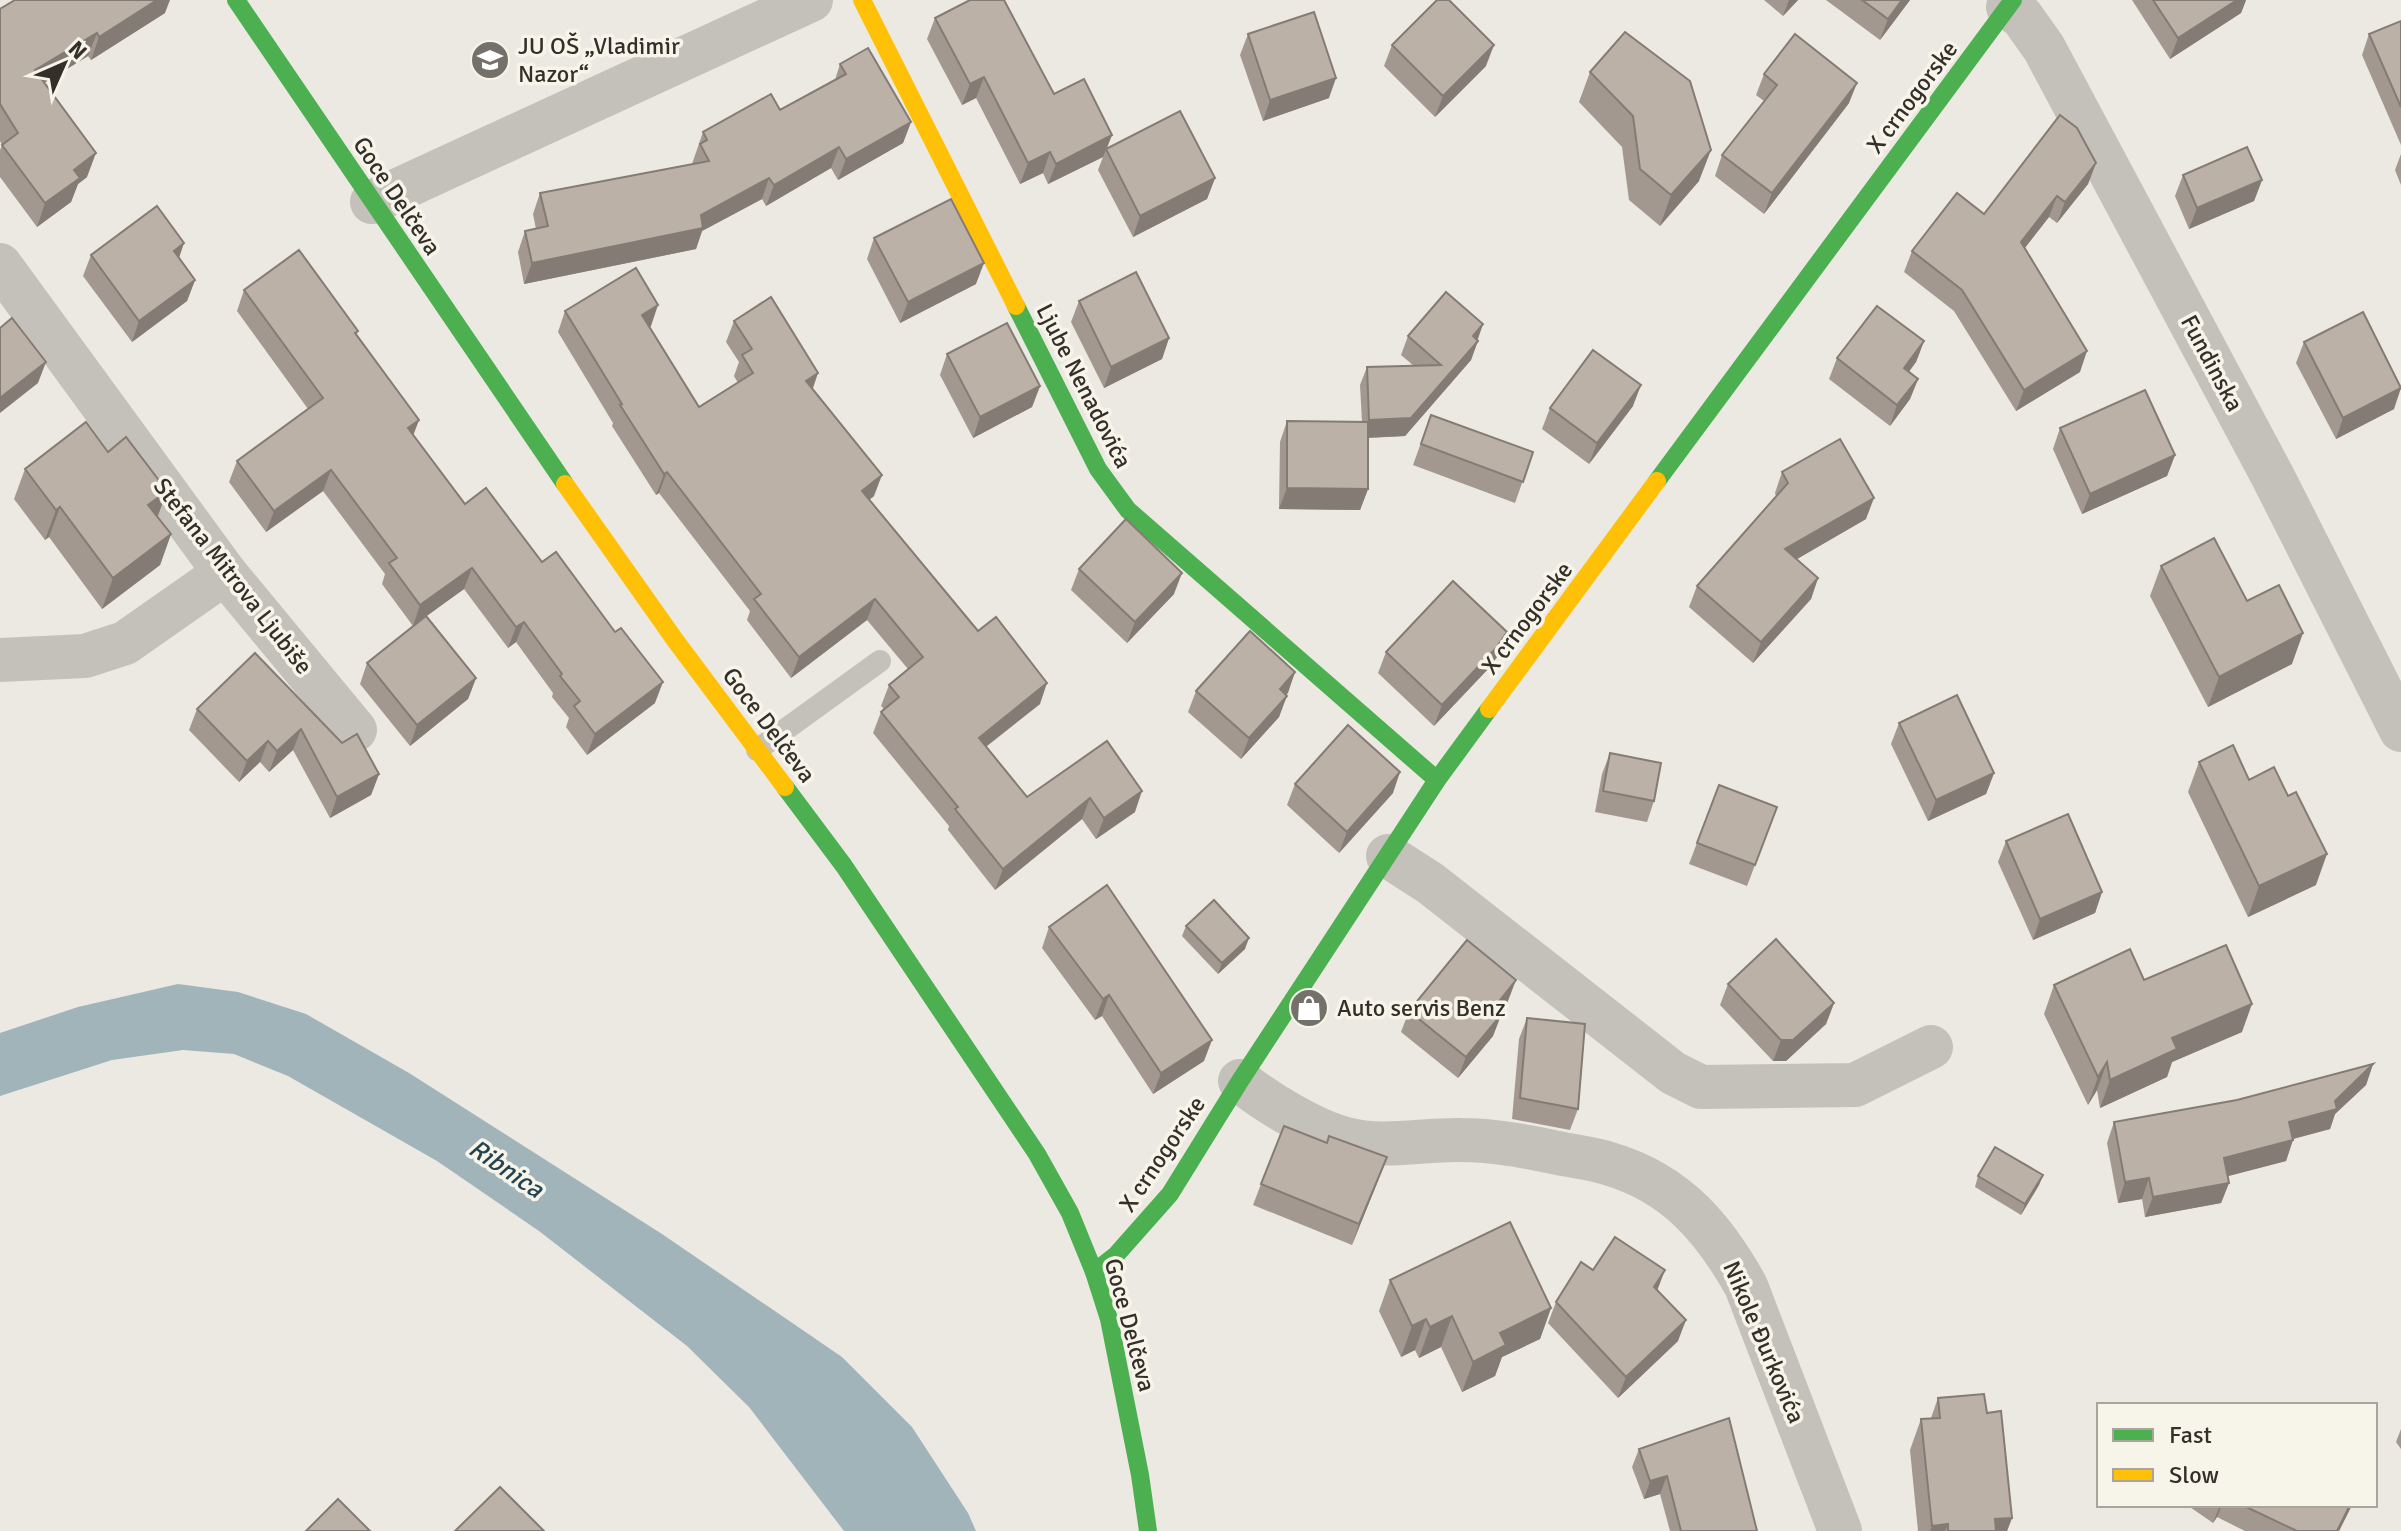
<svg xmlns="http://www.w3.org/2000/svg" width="2401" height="1531" font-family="Signika,sans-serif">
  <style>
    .water { fill: #a0b4b9 }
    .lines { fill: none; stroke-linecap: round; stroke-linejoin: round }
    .lane { stroke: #c4c1bb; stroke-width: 22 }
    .street { stroke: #c4c1bb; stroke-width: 44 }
    .fast { stroke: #4caf50; stroke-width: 18 }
    .slow { stroke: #ffc107; stroke-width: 18 }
    .wall { fill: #a2988f }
    .shaded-wall { fill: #847c74 }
    .building { fill: #bcb1a6; stroke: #847c74; stroke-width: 2 }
    .labels { text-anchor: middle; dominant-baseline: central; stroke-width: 7; stroke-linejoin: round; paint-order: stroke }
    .poi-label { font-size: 24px; fill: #342f29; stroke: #f7f4ea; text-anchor: start }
    .street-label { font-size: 24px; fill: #342f29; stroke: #f7f4ea }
    .water-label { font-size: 26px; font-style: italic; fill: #244451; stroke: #f7f4ea }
  </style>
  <rect width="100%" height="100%" fill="#ebe9e2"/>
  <path class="water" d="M178 984 238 992 306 1014 409 1073 662 1234 842 1357 912 1427 968 1513 976 1531H844L749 1407 687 1346 539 1231 437 1161 288 1076 234 1054 183 1050 112 1060 0 1096V1033L78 1007Z"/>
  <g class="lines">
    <path class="lane" d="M757 750 880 661"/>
    <g class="street">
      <path d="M2008 7 2022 17 2044 48 2273 477 2401 730"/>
      <path d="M372 202 811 0"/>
      <path d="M0 265 225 573 355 730"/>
      <path d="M0 660 85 656 125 643 225 573"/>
      <path d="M1388 856 1430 883 1673 1073 1701 1087 1855 1085 1931 1047"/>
      <path d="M1240 1081C1266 1102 1314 1131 1346 1139 1383 1149 1423 1139 1461 1140 1496 1140 1529 1147 1563 1154 1578 1157 1595 1159 1610 1164 1677 1184 1714 1229 1746 1286L1840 1531"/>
    </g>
    <g class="fast">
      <path d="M236 0 565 484"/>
      <path d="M1016 306 1098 469 1128 510 1437 780"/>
      <path d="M1657 481 2013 0"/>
      <path d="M785 787 844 866 1037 1154 1070 1213 1094 1272 1109 1319 1140 1475 1148 1531"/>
      <path d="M1094 1272 1116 1255 1170 1194 1240 1081 1437 780 1489 709"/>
    </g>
    <g class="slow">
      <path d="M862 0 1016 306"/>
      <path d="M565 484 675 640 785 787"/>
      <path d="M1489 709 1657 481"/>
    </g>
  </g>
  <g class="wall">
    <path d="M1764 0H1798L1783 16Z"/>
    <path d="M1826 0H1910L1880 40Z"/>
    <path d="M2132 0H2246L2241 13 2170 59Z"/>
    <path d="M0 9 165 13 91 60 88 56 44 83 87 177 78 184 71 202 37 227 0 177V150L2 145 0 141Z"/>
    <path d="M935 18 1054 94 1112 135 1107 148 1215 178 1207 199 1133 237 1098 170 1103 157 1048 184 1043 173 1020 184 976 98 962 105 927 39Z"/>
    <path d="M2401 21V145L2362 55 2369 34Z"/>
    <path d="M1248 34 1329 98 1263 121 1240 55Z"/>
    <path d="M1392 45 1486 66 1435 117 1384 66Z"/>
    <path d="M840 64 911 122 903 143 838 180 831 168 766 206 762 199 702 231 696 249 524 284 518 252 525 231 536 229 533 214 540 193 692 164 703 132 780 110 835 80Z"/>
    <path d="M1590 72 1699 181 1660 226 1629 200 1622 147 1579 102Z"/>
    <path d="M1764 74 1849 103 1764 214 1715 176 1722 155 1764 101 1756 95Z"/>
    <path d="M2401 154V185L2395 170Z"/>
    <path d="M2096 163 2088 184 2057 223 2049 217 2024 249 2080 372 2016 411 1954 311 1904 272 1912 251Z"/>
    <path d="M2183 175 2262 180 2254 201 2189 229 2175 196Z"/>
    <path d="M874 238 976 284 900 323 867 259Z"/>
    <path d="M91 255 179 258 195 280 187 301 132 342 83 276Z"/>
    <path d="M244 290 358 331 357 334 419 420 413 435 465 504 542 562 655 703 587 755 566 727 569 718 552 697 553 693 516 642 508 648 464 589 426 616 476 678 468 699 410 746 360 684 367 663 425 617 413 626 382 584 385 574 323 491 266 532 229 482 237 461 308 409 237 311Z"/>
    <path d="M1079 301 1169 338 1162 359 1104 388 1071 322Z"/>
    <path d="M565 311 651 326 650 327 699 407 738 383 734 376 739 362 726 342 734 321 813 389 874 496 869 500 1040 704 986 747 1027 797 1107 741 1135 812 1096 839 1082 819 995 890 948 830 949 826 873 733 881 712 884 709 881 706 889 685 908 669 867 620 791 678 747 620 750 611 659 493 656 495 612 426 613 423 558 332Z"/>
    <path d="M1483 324 1471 360 1405 436 1368 438V489L1360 510 1279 509 1280 442 1287 421 1362 422 1360 385 1367 367 1414 366 1401 355 1408 336Z"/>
    <path d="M1924 341 1916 362 1909 372 1918 379 1910 399 1890 426 1829 379 1837 358Z"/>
    <path d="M2304 342 2394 409 2336 439 2296 363Z"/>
    <path d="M947 354 1040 386 1032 407 973 438 940 375Z"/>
    <path d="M1633 406 1589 464 1542 429 1550 408Z"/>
    <path d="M1431 415 1533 452 1515 503 1413 465Z"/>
    <path d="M2060 428 2175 455 2167 476 2082 514 2053 449Z"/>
    <path d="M108 452 167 491 157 517 171 534 160 565 102 609 49 537 45 540 14 499 25 469Z"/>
    <path d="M1782 472 1866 519 1797 559 1818 578 1811 599 1753 663 1689 607 1697 586 1776 496 1775 493Z"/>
    <path d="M2161 566 2247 601 2292 664 2208 707 2150 596Z"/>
    <path d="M1079 569 1174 594 1127 643 1071 590Z"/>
    <path d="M1507 632 1500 653 1488 669 1434 726 1378 673 1386 652Z"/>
    <path d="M255 653 342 743 379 774 371 795 330 818 293 750 269 772 260 762 239 782 189 730 197 709Z"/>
    <path d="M1295 672 1286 695 1279 717 1241 759 1188 712 1196 691Z"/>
    <path d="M1899 723 1994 773 1986 794 1928 821 1891 744Z"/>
    <path d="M1610 753 1654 801 1647 822 1595 812 1602 774Z"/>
    <path d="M2199 762 2249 780 2316 885 2248 917 2188 792Z"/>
    <path d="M1295 784 1393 793 1339 853 1287 805Z"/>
    <path d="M1719 785 1777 807 1747 886 1689 864Z"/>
    <path d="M2006 841 2102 892 2095 913 2033 940 1998 862Z"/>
    <path d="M1186 926 1245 949 1218 974 1182 936Z"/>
    <path d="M1049 927 1204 1061 1153 1094 1102 1016 1095 1020 1042 948Z"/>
    <path d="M2144 980 2242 1032 2172 1062 2167 1077 2100 1108 2097 1090 2088 1105 2044 1014 2054 985Z"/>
    <path d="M1728 984 1834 1003 1826 1024 1786 1061H1773L1720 1005Z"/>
    <path d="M1508 1001 1497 1015H1501L1493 1036 1458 1078 1401 1032 1409 1011Z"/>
    <path d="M1527 1018 1578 1109 1570 1130 1512 1119 1519 1039Z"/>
    <path d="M2373 1064 2366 1085 2335 1114 2330 1129 2293 1139 2286 1161 2228 1176 2229 1183 2221 1203 2145 1217 2142 1199 2118 1203 2107 1143 2114 1122 2237 1100Z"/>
    <path d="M1327 1143 1379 1178 1352 1245 1253 1205 1261 1184Z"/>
    <path d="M2043 1175 2039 1185 2021 1215 1975 1187 1978 1176Z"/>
    <path d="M1593 1270 1658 1290 1678 1341 1618 1398 1548 1323 1556 1302Z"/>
    <path d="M1390 1280 1551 1308 1540 1339 1502 1357 1495 1376 1462 1392 1441 1347 1419 1358 1415 1350 1401 1357 1379 1311Z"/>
    <path d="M1938 1398 1987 1413 2012 1518 2007 1531H1918L1910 1450 1921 1419 1931 1418Z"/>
    <path d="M2401 1429V1449L2396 1442Z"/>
    <path d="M1639 1449 1757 1531H1670L1660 1494 1644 1499 1632 1467Z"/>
    <path d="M2187 1505H2352L2339 1531H2245L2217 1517 2213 1523Z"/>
  </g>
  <g class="shaded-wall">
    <path d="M157 0H170L165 13 91 60 99 37Z"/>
    <path d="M1789 0H1798L1783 16Z"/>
    <path d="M1902 0H1910L1880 40 1888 19Z"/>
    <path d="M2237 0H2246L2241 13 2170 59 2178 38Z"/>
    <path d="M97 33 88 56 26 94 35 70Z"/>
    <path d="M1494 45 1486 66 1435 117 1443 96Z"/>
    <path d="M984 77 976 98 962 105 970 84Z"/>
    <path d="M1336 78 1329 98 1263 121 1270 100Z"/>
    <path d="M1857 83 1849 103 1764 214 1772 193Z"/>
    <path d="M911 122 903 143 838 180 846 159Z"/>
    <path d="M1112 135 1103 157 1048 184 1056 164Z"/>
    <path d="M839 147 831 168 766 206 774 185Z"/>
    <path d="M1711 150 1699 181 1660 226 1671 195Z"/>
    <path d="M1050 152 1043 173 1020 184 1028 163Z"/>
    <path d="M96 153 87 177 78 184 71 202 37 227 45 203 74 170Z"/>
    <path d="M2096 163 2088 184 2057 223 2065 202Z"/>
    <path d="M769 178 762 199 702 231 696 249 524 284 532 263 701 215Z"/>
    <path d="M1215 178 1207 199 1133 237 1140 216Z"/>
    <path d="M2262 180 2254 201 2189 229 2197 208Z"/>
    <path d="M2057 196 2049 217 2013 263 2021 242Z"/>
    <path d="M184 243 177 264 174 251Z"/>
    <path d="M984 263 976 284 900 323 908 302Z"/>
    <path d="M195 280 187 301 132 342 139 321Z"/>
    <path d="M658 305 651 326 635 336 642 315Z"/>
    <path d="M1483 324 1476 343 1473 336Z"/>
    <path d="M1169 338 1162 359 1104 388 1111 367Z"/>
    <path d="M1478 341 1471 360 1405 436 1362 438 1369 420Z"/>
    <path d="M1924 341 1916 362 1896 388 1904 368Z"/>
    <path d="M2087 351 2080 372 2016 411 2024 390Z"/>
    <path d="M46 362 38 383 0 413V398Z"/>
    <path d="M818 373 811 394 806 381Z"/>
    <path d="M1918 379 1910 399 1890 426 1897 405Z"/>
    <path d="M1641 385 1633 406 1589 464 1597 443Z"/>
    <path d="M1040 386 1032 407 973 438 980 417Z"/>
    <path d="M2401 388 2394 409 2336 439 2343 418Z"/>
    <path d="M419 420 411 441 408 428Z"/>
    <path d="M2175 455 2167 476 2082 514 2090 494Z"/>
    <path d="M331 470 323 491 266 532 274 511Z"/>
    <path d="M667 472 659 493 656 495 664 474Z"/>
    <path d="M882 475 874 496 854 512 862 491Z"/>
    <path d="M1287 488 1368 489 1360 510 1279 509Z"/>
    <path d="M167 491 156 521 148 505Z"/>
    <path d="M1874 498 1866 519 1778 570 1785 549Z"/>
    <path d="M60 507 49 537 45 540 56 510Z"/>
    <path d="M171 534 160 565 102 609 113 578Z"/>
    <path d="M472 568 464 589 413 626 420 605Z"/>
    <path d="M1182 573 1174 594 1127 643 1135 622Z"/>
    <path d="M1818 578 1811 599 1753 663 1761 642Z"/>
    <path d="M875 599 867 620 791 678 799 657Z"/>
    <path d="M524 622 516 642 508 648 516 627Z"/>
    <path d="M1507 632 1500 653 1488 669 1434 726 1442 705Z"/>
    <path d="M2303 633 2292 664 2208 707 2219 677Z"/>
    <path d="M1295 672 1288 693 1272 710 1280 689Z"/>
    <path d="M476 678 468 699 410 746 417 725Z"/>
    <path d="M663 682 655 703 587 755 595 734Z"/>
    <path d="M1047 683 1040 704 971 758 979 738Z"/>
    <path d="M1287 696 1279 717 1241 759 1249 738Z"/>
    <path d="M301 729 293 750 269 772 277 751Z"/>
    <path d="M268 741 260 762 239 782 247 761Z"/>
    <path d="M1400 772 1393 793 1339 853 1347 832Z"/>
    <path d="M1994 773 1986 794 1928 821 1936 800Z"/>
    <path d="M379 774 371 795 330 818 337 797Z"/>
    <path d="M1142 791 1135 812 1096 839 1104 818Z"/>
    <path d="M1090 798 1082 819 995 890 1003 869Z"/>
    <path d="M2327 854 2316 885 2248 917 2259 886Z"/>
    <path d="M2102 892 2095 913 2033 940 2040 919Z"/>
    <path d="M1249 938 1245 949 1218 974 1222 963Z"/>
    <path d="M1516 980 1508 1001 1481 1035 1489 1014Z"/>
    <path d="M1109 995 1102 1016 1095 1020 1103 999Z"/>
    <path d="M1834 1003 1826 1024 1786 1061H1773L1781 1040Z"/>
    <path d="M2252 1004 2242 1032 2172 1062 2167 1077 2100 1108 2110 1080 2172 1038Z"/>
    <path d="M1501 1015 1493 1036 1458 1078 1466 1057Z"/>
    <path d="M1212 1040 1204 1061 1153 1094 1161 1073Z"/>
    <path d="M2107 1062 2097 1090 2088 1105 2098 1077Z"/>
    <path d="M2373 1064 2366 1085 2335 1114 2330 1129 2281 1142 2289 1122 2335 1101Z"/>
    <path d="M2293 1140 2286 1161 2217 1179 2224 1158Z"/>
    <path d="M1387 1157 1379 1178 1352 1245 1359 1224Z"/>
    <path d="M2043 1175 2039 1185 2021 1215 2025 1204Z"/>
    <path d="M2149 1178 2142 1199 2118 1203 2125 1182Z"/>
    <path d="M2229 1183 2221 1203 2145 1217 2153 1197Z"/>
    <path d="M1665 1270 1657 1291 1654 1287Z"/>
    <path d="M1551 1308 1540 1339 1502 1357 1495 1376 1462 1392 1473 1362 1500 1333Z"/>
    <path d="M1452 1316 1441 1347 1419 1358 1430 1327Z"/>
    <path d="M1426 1319 1415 1350 1401 1357 1412 1326Z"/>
    <path d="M1686 1320 1678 1341 1618 1398 1626 1377Z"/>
    <path d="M1667 1476 1660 1494 1644 1499 1650 1481Z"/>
    <path d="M2220 1505H2222L2217 1517 2213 1523Z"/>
    <path d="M2350 1505H2352L2339 1531H2337Z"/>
    <path d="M2012 1518 2007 1531H1991L1995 1519Z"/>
    <path d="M1948 1524 1945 1531H1930L1932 1526Z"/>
  </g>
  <g class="building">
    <path d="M15 0H157L99 37 97 33 35 70 96 153 74 170 80 178 45 203 2 145 18 133 0 104V9Z"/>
    <path d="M970 0H1004L1054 94 1084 79 1112 135 1056 164 1050 152 1028 163 984 77 970 84 935 18Z"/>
    <path d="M1437 0H1449L1494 45 1443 96 1392 45Z"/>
    <path d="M1862 0H1902L1888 19Z"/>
    <path d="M2153 0H2237L2178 38Z"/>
    <path d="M1314 12 1336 78 1270 100 1248 34Z"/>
    <path d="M2401 21V107L2369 34Z"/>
    <path d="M1625 32 1690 81 1711 150 1671 195 1640 169 1633 116 1590 72Z"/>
    <path d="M1795 34 1857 83 1772 193 1722 155 1777 85 1764 74Z"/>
    <path d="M868 48 911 122 846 159 839 147 774 185 769 178 701 215 703 228 532 263 525 231 548 226 540 193 709 161 700 144 707 140 703 132 771 94 780 110 846 74 840 64Z"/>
    <path d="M1180 111 1215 178 1140 216 1106 149Z"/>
    <path d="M2060 115 2077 128 2096 163 2065 202 2057 196 2021 242 2087 351 2024 390 1962 290 1912 251 1957 193 1984 214Z"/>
    <path d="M2247 147 2262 180 2197 208 2183 175Z"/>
    <path d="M951 199 984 263 908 302 874 238Z"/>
    <path d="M157 206 184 243 174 251 195 280 139 321 91 255Z"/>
    <path d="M299 250 358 331 355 333 419 420 408 428 465 504 486 488 542 562 556 552 615 632 621 628 663 682 595 734 574 706 580 701 560 676 562 674 524 622 516 627 472 568 420 605 389 563 397 558 331 470 274 511 237 461 323 398 244 290Z"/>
    <path d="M636 268 658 305 642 315 699 407 753 373 742 355 752 349 734 321 771 297 818 373 806 381 882 475 862 491 978 631 996 617 1047 683 979 738 1027 797 1107 741 1142 791 1104 818 1090 798 1003 869 955 809 958 807 881 712 899 697 889 685 923 657 875 599 799 657 754 599 761 594 667 472 664 474 620 405 622 404 565 311Z"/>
    <path d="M1136 272 1169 338 1111 367 1079 301Z"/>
    <path d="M1446 292 1483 324 1473 336 1478 341 1411 418 1369 420 1367 367 1441 365 1408 336Z"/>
    <path d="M1877 306 1924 341 1904 368 1918 379 1897 405 1837 358Z"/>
    <path d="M2363 312 2401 388 2343 418 2304 342Z"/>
    <path d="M12 318 46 362 0 398V328Z"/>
    <path d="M1007 323 1040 386 980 417 947 354Z"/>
    <path d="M1593 350 1641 385 1597 443 1550 408Z"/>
    <path d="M2145 390 2175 455 2090 494 2060 428Z"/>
    <path d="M1431 415 1533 452 1523 482 1421 444Z"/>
    <path d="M1287 421 1368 422V489L1287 488Z"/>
    <path d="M86 422 108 452 126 437 167 491 148 505 171 534 113 578 60 507 56 510 25 469Z"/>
    <path d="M1840 439 1874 498 1785 549 1818 578 1761 642 1697 586 1788 483 1782 472Z"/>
    <path d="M1126 519 1182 573 1135 622 1079 569Z"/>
    <path d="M2214 538 2247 601 2279 585 2303 633 2219 677 2161 566Z"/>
    <path d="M1453 581 1507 632 1496 648 1442 705 1386 652Z"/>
    <path d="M426 616 476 678 417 725 367 663Z"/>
    <path d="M1250 631 1295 672 1280 689 1287 696 1249 738 1196 691Z"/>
    <path d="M255 653 342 743 357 734 379 774 337 797 301 729 277 751 268 741 247 761 197 709Z"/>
    <path d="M1957 695 1994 773 1936 800 1899 723Z"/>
    <path d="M1348 725 1400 772 1347 832 1295 784Z"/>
    <path d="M2233 745 2249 780 2274 767 2288 796 2296 792 2327 854 2259 886 2199 762Z"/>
    <path d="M1610 753 1661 763 1654 801 1603 791Z"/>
    <path d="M1719 785 1777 807 1755 865 1697 843Z"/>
    <path d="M2068 814 2102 892 2040 919 2006 841Z"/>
    <path d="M1107 885 1212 1040 1161 1073 1109 995 1103 999 1049 927Z"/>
    <path d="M1214 900 1249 938 1222 963 1186 926Z"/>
    <path d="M1776 939 1834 1003 1793 1040H1781L1728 984Z"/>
    <path d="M1467 940 1516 980 1489 1014 1501 1015 1466 1057 1409 1011Z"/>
    <path d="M2226 945 2252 1004 2172 1038 2177 1049 2110 1080 2107 1062 2098 1077 2054 985 2130 949 2144 980Z"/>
    <path d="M1527 1018 1585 1024 1578 1109 1520 1098Z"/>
    <path d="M2373 1064 2335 1101 2337 1109 2289 1122 2293 1140 2224 1158 2229 1183 2153 1197 2149 1178 2125 1182 2114 1122 2237 1100Z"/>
    <path d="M1284 1126 1327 1143 1329 1136 1387 1157 1359 1224 1261 1184Z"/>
    <path d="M1995 1147 2043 1175 2025 1204 1978 1176Z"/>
    <path d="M1510 1222 1551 1308 1500 1333 1506 1345 1473 1362 1452 1316 1430 1327 1426 1319 1412 1326 1390 1280Z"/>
    <path d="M1615 1237 1665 1270 1654 1287 1686 1320 1626 1377 1556 1302 1581 1262 1593 1270Z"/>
    <path d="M1984 1394 1987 1413 2001 1411 2012 1518 1995 1519 1996 1531H1948V1524L1932 1526 1921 1419 1940 1418 1938 1398Z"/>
    <path d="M1729 1418 1757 1531H1681L1667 1476 1650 1481 1639 1449Z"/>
    <path d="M500 1487 544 1531H455Z"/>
    <path d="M338 1499 370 1531H306Z"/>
    <path d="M2242 1505H2350L2337 1531H2297Z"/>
  </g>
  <defs>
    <symbol id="school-disc" viewBox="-11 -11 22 22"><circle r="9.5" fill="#74706a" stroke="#f7f4ea"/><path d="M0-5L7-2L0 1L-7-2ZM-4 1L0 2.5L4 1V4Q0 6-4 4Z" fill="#fff"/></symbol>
    <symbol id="shop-disc" viewBox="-11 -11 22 22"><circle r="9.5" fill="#74706a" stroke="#f7f4ea"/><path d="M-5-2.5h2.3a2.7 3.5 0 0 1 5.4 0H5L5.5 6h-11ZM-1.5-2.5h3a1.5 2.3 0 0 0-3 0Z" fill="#fff"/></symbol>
  </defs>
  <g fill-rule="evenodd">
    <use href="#school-disc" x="468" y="38" width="44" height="44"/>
    <use href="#shop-disc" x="1287" y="986" width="44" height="44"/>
  </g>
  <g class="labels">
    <g class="poi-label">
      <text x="518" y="46">JU OŠ „Vladimir<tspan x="518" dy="28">Nazor“</tspan></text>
      <text x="1337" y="1008">Auto servis Benz</text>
    </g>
    <g class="street-label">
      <text transform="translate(1912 97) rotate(-53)">X crnogorske</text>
      <text transform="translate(397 196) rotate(56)">Goce Delčeva</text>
      <text transform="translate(2212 363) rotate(62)">Fundinska</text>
      <text transform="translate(1084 386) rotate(63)">Ljube Nenadovića</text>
      <text transform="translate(233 576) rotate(52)">Stefana Mitrova Ljubiše</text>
      <text transform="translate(1527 618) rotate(-53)">X crnogorske</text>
      <text transform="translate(769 725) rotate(53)">Goce Delčeva</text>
      <text transform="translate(1162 1154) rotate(-56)">X crnogorske</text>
      <text transform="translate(1130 1325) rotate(75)">Goce Delčeva</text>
      <text transform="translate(1764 1342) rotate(67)">Nikole Đurkovića</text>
    </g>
    <g class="water-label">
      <text transform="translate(506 1169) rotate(34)">Ribnica</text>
    </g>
  </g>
  <rect x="2097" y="1403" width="280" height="104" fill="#f7f4ea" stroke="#a9a59d" stroke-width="2"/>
  <rect x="2113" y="1429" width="40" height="12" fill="#4caf50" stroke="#a9a59d" stroke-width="2"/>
  <text x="2169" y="1443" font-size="24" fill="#342f29">Fast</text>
  <rect x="2113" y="1469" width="40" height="12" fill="#ffc107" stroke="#a9a59d" stroke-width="2"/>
  <text x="2169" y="1483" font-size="24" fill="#342f29">Slow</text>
  <g transform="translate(64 64) rotate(45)" stroke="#f7f4ea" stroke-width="6" paint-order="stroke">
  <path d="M0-6L14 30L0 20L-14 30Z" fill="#342f29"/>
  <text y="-12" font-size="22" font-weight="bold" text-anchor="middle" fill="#342f29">N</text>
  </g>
</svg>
